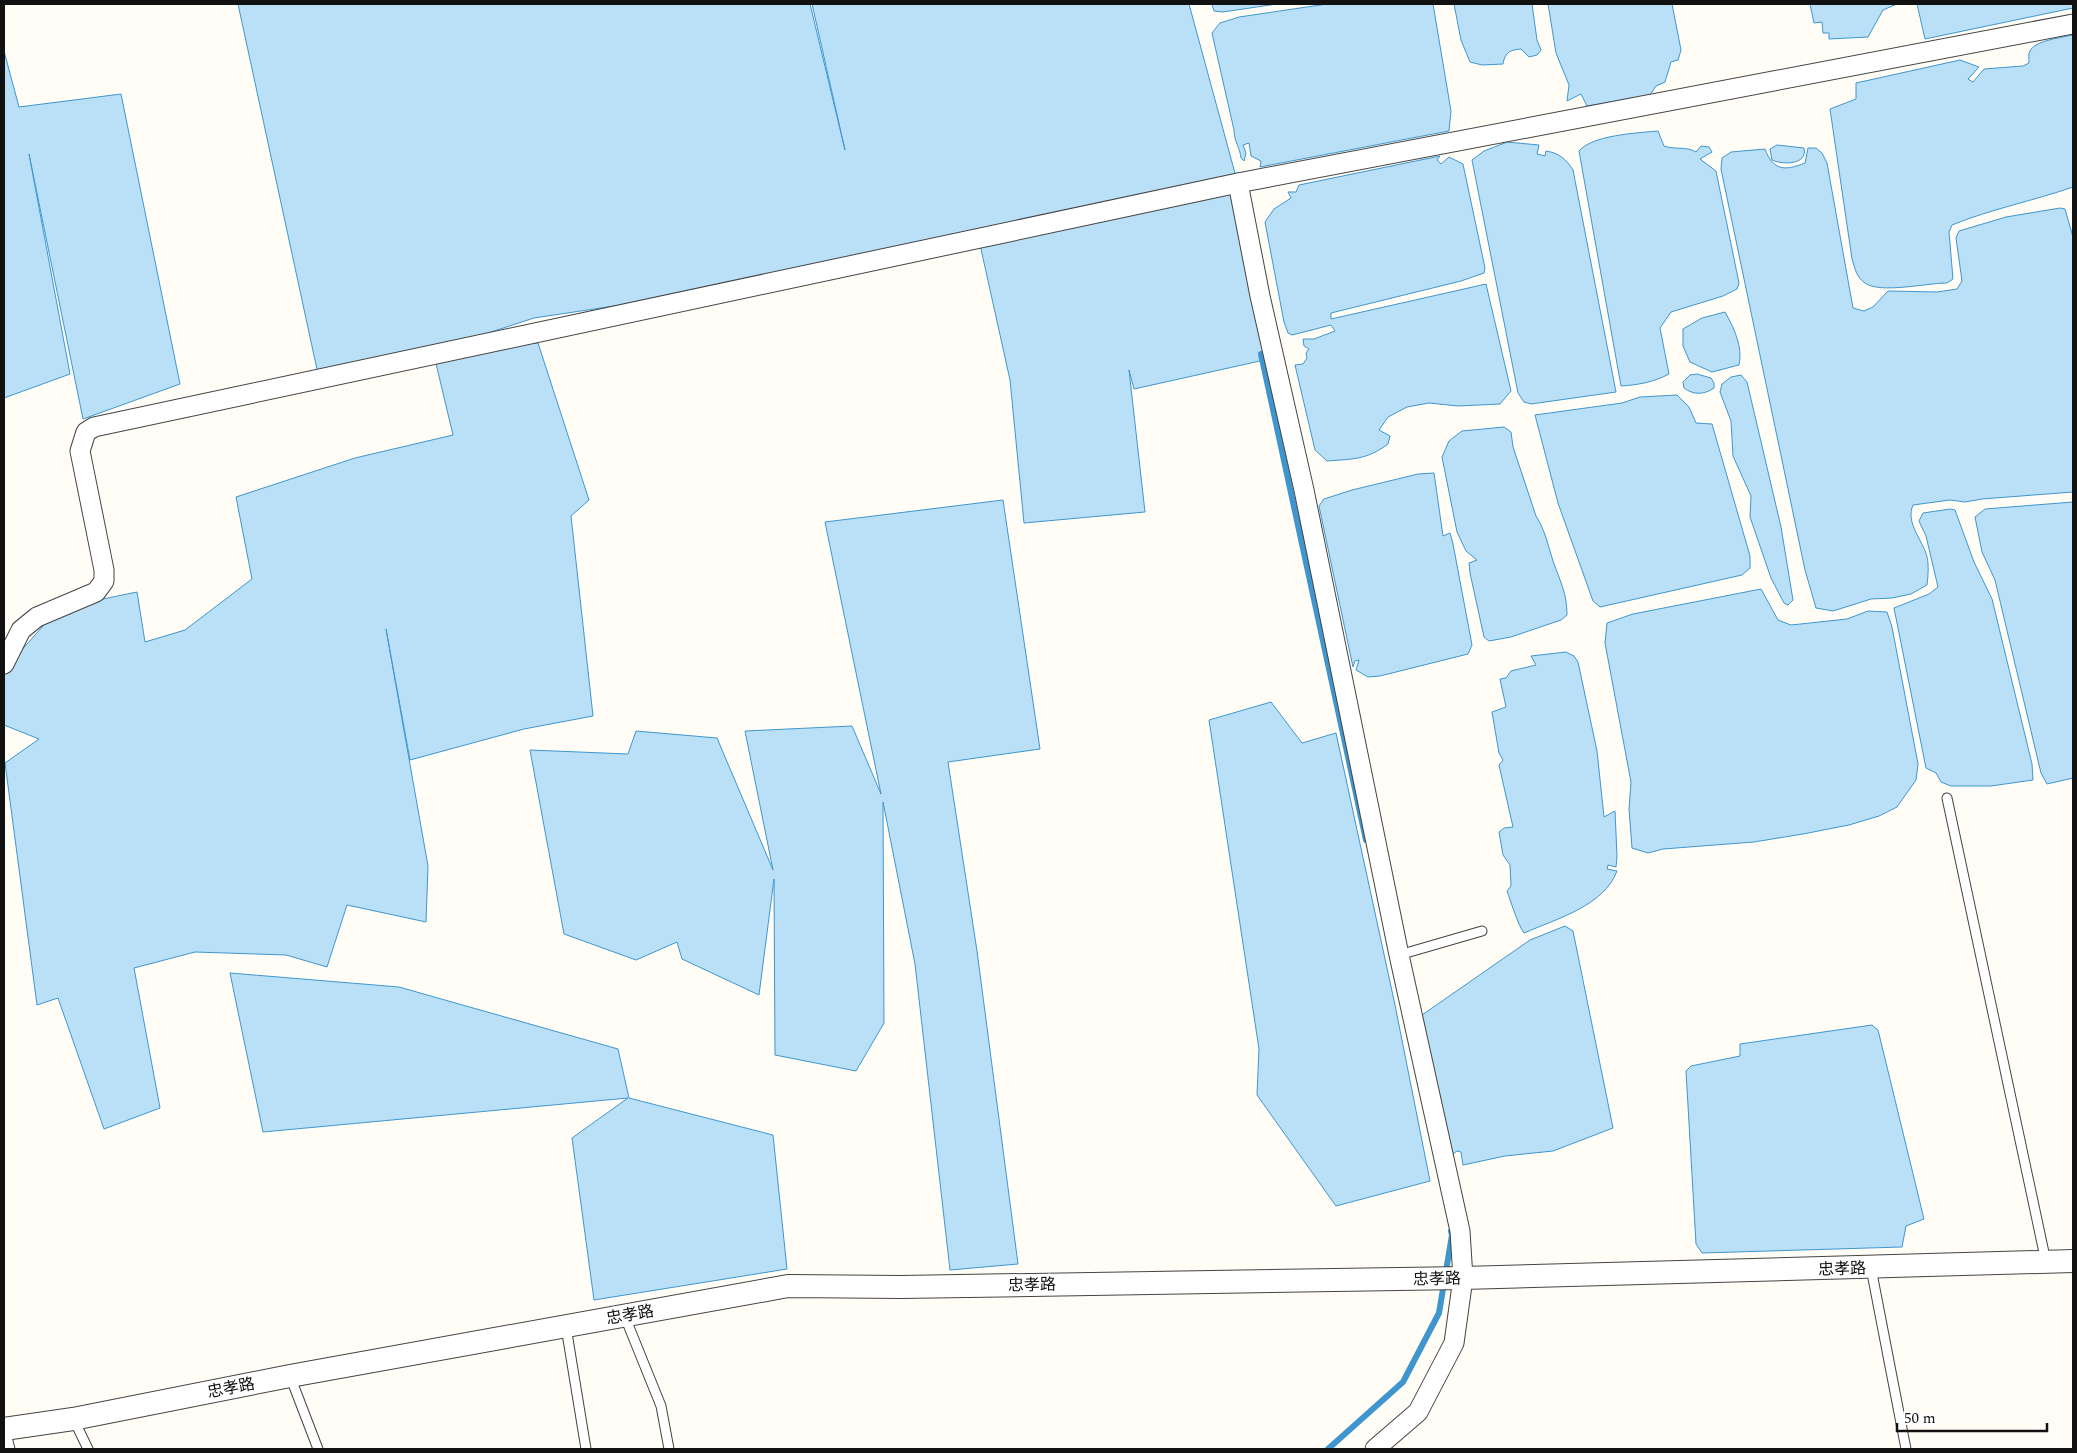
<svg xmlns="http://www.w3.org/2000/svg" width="2077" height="1453" font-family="Spectral,'Noto Sans TC',serif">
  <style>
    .water { fill: #b9e0f7; stroke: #3f96cf }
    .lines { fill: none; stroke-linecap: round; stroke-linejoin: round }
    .stream { stroke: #3f96cf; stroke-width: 6 }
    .service-casing { stroke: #444; stroke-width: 11 }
    .minor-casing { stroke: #444; stroke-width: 21 }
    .tertiary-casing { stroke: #444; stroke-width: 24 }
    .service { stroke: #fff; stroke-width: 9 }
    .minor { stroke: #fff; stroke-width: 19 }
    .tertiary { stroke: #fff; stroke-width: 22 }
    .labels { text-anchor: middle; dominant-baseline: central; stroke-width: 5; stroke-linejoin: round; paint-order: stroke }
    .street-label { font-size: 16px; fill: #111; stroke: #fff }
  </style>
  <rect width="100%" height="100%" fill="#fffdf5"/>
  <g class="water">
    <path d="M238 4H810L845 150 812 4H1189L1239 188 1278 357 1134 389 1129 370 1145 512 1024 523 1010 380 979 240 761 284 534 318 436 350 538 343 589 500 571 516 593 716 524 729 410 760 386 629 428 866 426 922 347 905 327 967 286 955 195 952 134 968 160 1108 104 1129 58 998 37 1005 5 763 39 739 4 725V670L59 608 137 592 145 642 185 630 252 579 236 497 355 458 453 435 433 351 318 374Z"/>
    <path d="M1212 4H1277L1223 12 1214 11Z"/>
    <path d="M1327 4H1433L1451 111 1449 131 1260 167 1261 161 1251 156 1249 143 1243 145 1246 153 1244 161 1241 158C1240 148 1234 141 1234 130L1212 33 1220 23 1239 17Z"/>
    <path d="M1454 4H1532L1537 40 1541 50 1537 55 1529 57 1521 49C1510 50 1505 52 1503 64L1482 65 1470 62 1461 40Z"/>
    <path d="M1548 4H1672L1681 50 1678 60 1671 62 1665 82 1656 86 1650 95 1587 106 1581 94 1567 101 1569 85 1556 53Z"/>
    <path d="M1810 4H1897L1883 10 1868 37 1829 39V33H1823L1822 22 1814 23Z"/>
    <path d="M1917 4H2073V8L1925 39Z"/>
    <path d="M2073 35V187C2033 201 1991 209 1952 225L1949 232 1953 279 1947 283C1927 283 1880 294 1865 283 1856 277 1855 268 1852 259L1830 109 1856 99V83L1960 60 1979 67 1968 79 1973 82 1984 69 2023 66 2029 63C2029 59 2028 54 2030 51 2034 41 2063 37 2073 35Z"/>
    <path d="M4 51 19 107 121 94 180 384 83 419 29 154 70 374 4 398Z"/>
    <path d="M1658 131 1664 146C1676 150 1686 146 1696 152L1701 146 1709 147 1712 152 1700 159 1716 171 1739 283 1737 289 1723 296 1671 312 1660 328 1669 374C1654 382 1638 385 1621 386L1579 151C1592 135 1637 133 1658 131Z"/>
    <path d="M1507 142 1539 145 1537 154 1545 156 1546 151C1559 153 1566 159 1573 170L1616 392 1531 404 1524 402 1518 393 1472 160 1484 151Z"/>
    <path d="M1777 145 1804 148C1808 165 1783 165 1772 160L1770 149Z"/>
    <path d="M1808 148H1816L1822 153 1827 163 1853 308 1864 311 1873 307 1888 291 1937 292 1957 289 1962 281 1956 238 1959 231 2006 217 2060 208 2065 209 2073 237V492L1982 499 1965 502 1950 500 1913 505C1905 523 1923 540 1927 557 1929 566 1928 576 1927 585L1911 594 1892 598 1871 599 1833 611 1816 608 1805 570 1721 169 1722 158 1731 152 1765 149C1773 171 1785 171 1805 163Z"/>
    <path d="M1440 156 1437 160 1441 164 1449 157 1463 164 1485 268 1484 273 1461 281 1331 313V319L1486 284 1511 391 1500 404 1458 406 1429 403 1407 407 1388 417 1379 430 1390 436 1388 444C1367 460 1352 459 1327 461L1315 450 1295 365 1303 364 1307 358 1306 353 1309 349 1304 346 1303 339H1314L1335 331 1331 325 1292 335 1288 333 1284 322 1265 222 1274 209 1291 198 1288 192H1296L1299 185Z"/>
    <path d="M1725 312C1734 328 1743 347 1739 365L1712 372 1690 362 1683 346V329L1702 318Z"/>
    <path d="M1697 374 1711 378 1714 383V388C1704 395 1693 395 1684 388L1683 382 1690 375Z"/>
    <path d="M1741 375 1747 382 1781 527 1793 600 1788 605 1784 603 1771 578 1750 517 1751 496 1733 456 1731 421 1720 392 1722 384 1731 377Z"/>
    <path d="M1677 395 1689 407 1696 423 1712 424 1750 556V568L1742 575 1600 607 1593 601 1558 503 1535 415 1622 403 1640 397Z"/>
    <path d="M1504 427 1511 432 1513 447 1536 516C1545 530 1548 545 1553 561 1560 581 1567 593 1567 615L1561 620 1511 637 1489 641 1484 637 1470 573 1469 563 1477 560 1466 551 1457 532 1442 457 1449 441 1462 431Z"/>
    <path d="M1434 473 1443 536 1450 533 1453 544 1472 645 1468 654 1380 676 1368 677 1356 670 1359 660 1355 661 1353 667 1319 506 1324 499 1352 490 1418 474Z"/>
    <path d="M1003 500 1040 749 948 762 977 951 1018 1264 950 1270 915 964 883 802 884 1023 856 1071 775 1055 774 879 759 995 682 959 677 942 636 960 564 934 530 750 628 754 636 731 717 738 773 870 745 731 852 726 881 794 825 522Z"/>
    <path d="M2073 502V778L2047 784 2041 773 1995 580 1982 552 1975 517 1985 509Z"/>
    <path d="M1950 509 1955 510 1974 562 1992 599 2032 764 2033 780 1991 786H1951L1941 782 1936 773 1926 768 1894 608 1929 594 1938 587 1926 536 1919 521 1923 513Z"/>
    <path d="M1761 589 1778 620 1791 625 1847 619 1868 611 1887 612 1892 627 1918 764 1916 780 1897 807 1879 816 1849 825 1803 834 1754 842 1663 849 1648 853 1632 848 1629 809 1631 782 1605 643 1607 623 1633 614Z"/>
    <path d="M1566 652 1574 656 1578 662 1597 751 1604 817 1615 811 1617 856 1616 867 1608 865 1607 869 1617 871C1604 906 1556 919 1524 933 1518 925 1511 902 1507 891L1511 886 1510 865 1503 855 1499 832 1504 828 1513 827 1499 765 1503 760 1499 753 1492 712 1506 707 1500 679 1506 678 1511 671 1536 665 1531 656Z"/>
    <path d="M1271 702 1302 743 1336 733 1395 1005 1430 1181 1336 1206 1257 1095 1259 1049 1209 720Z"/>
    <path d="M1565 926 1573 931 1613 1128 1553 1151 1505 1156 1463 1165 1461 1152 1457 1151 1453 1154 1445 1127 1422 1015 1530 940Z"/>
    <path d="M230 973 399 987 618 1049 629 1098 773 1135 787 1269 594 1300 572 1138 628 1098 263 1132Z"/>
    <path d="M1872 1025 1878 1030 1924 1219 1906 1226 1902 1247 1702 1253 1696 1244 1686 1071 1691 1066 1740 1056V1044Z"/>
  </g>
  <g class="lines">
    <g class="stream">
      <path d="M1261 354 1366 840"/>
      <path d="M1328 1449 1403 1382 1439 1313 1452 1235 1451 1231"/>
    </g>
    <defs>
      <g id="service">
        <path d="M1947 798 2046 1262"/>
        <path d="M1399 955 1482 931"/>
        <path d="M1871 1268 1906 1449"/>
        <path d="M625 1317 661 1406 669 1449"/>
        <path d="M566 1327 586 1449"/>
        <path d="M290 1376 318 1449"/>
        <path d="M74 1420 88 1449"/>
        <path d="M5 1429 10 1449"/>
      </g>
      <g id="minor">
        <path d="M4 664 21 630 37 617 96 592 104 581V570L80 451 86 432 94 427 1238 183"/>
        <path d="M1375 1449 1418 1412 1454 1343 1463 1278 1460 1231 1399 955 1304 490 1260 296 1238 183 2073 24"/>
      </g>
      <path id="tertiary" d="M4 1429 73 1419 290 1376 788 1286 901 1287 1463 1278 2073 1261"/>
    </defs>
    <use href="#service" class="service-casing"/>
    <use href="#minor" class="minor-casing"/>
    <use href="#tertiary" class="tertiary-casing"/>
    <use href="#service" class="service"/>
    <use href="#minor" class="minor"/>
    <use href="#tertiary" class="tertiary"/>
  </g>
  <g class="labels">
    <g class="street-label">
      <text transform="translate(1842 1269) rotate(-2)">忠孝路</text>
      <text transform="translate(1437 1279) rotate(-1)">忠孝路</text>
      <text transform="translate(1032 1285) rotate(-1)">忠孝路</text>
      <text transform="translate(630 1315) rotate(-10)">忠孝路</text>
      <text transform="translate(231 1388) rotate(-11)">忠孝路</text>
    </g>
  </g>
  <rect width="2077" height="1453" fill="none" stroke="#111111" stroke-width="10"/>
  <path d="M1897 1423v8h150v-8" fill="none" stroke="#111111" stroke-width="2.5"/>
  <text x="1904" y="1423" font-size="15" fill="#111111" stroke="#ffffff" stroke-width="4" paint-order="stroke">50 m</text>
</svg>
